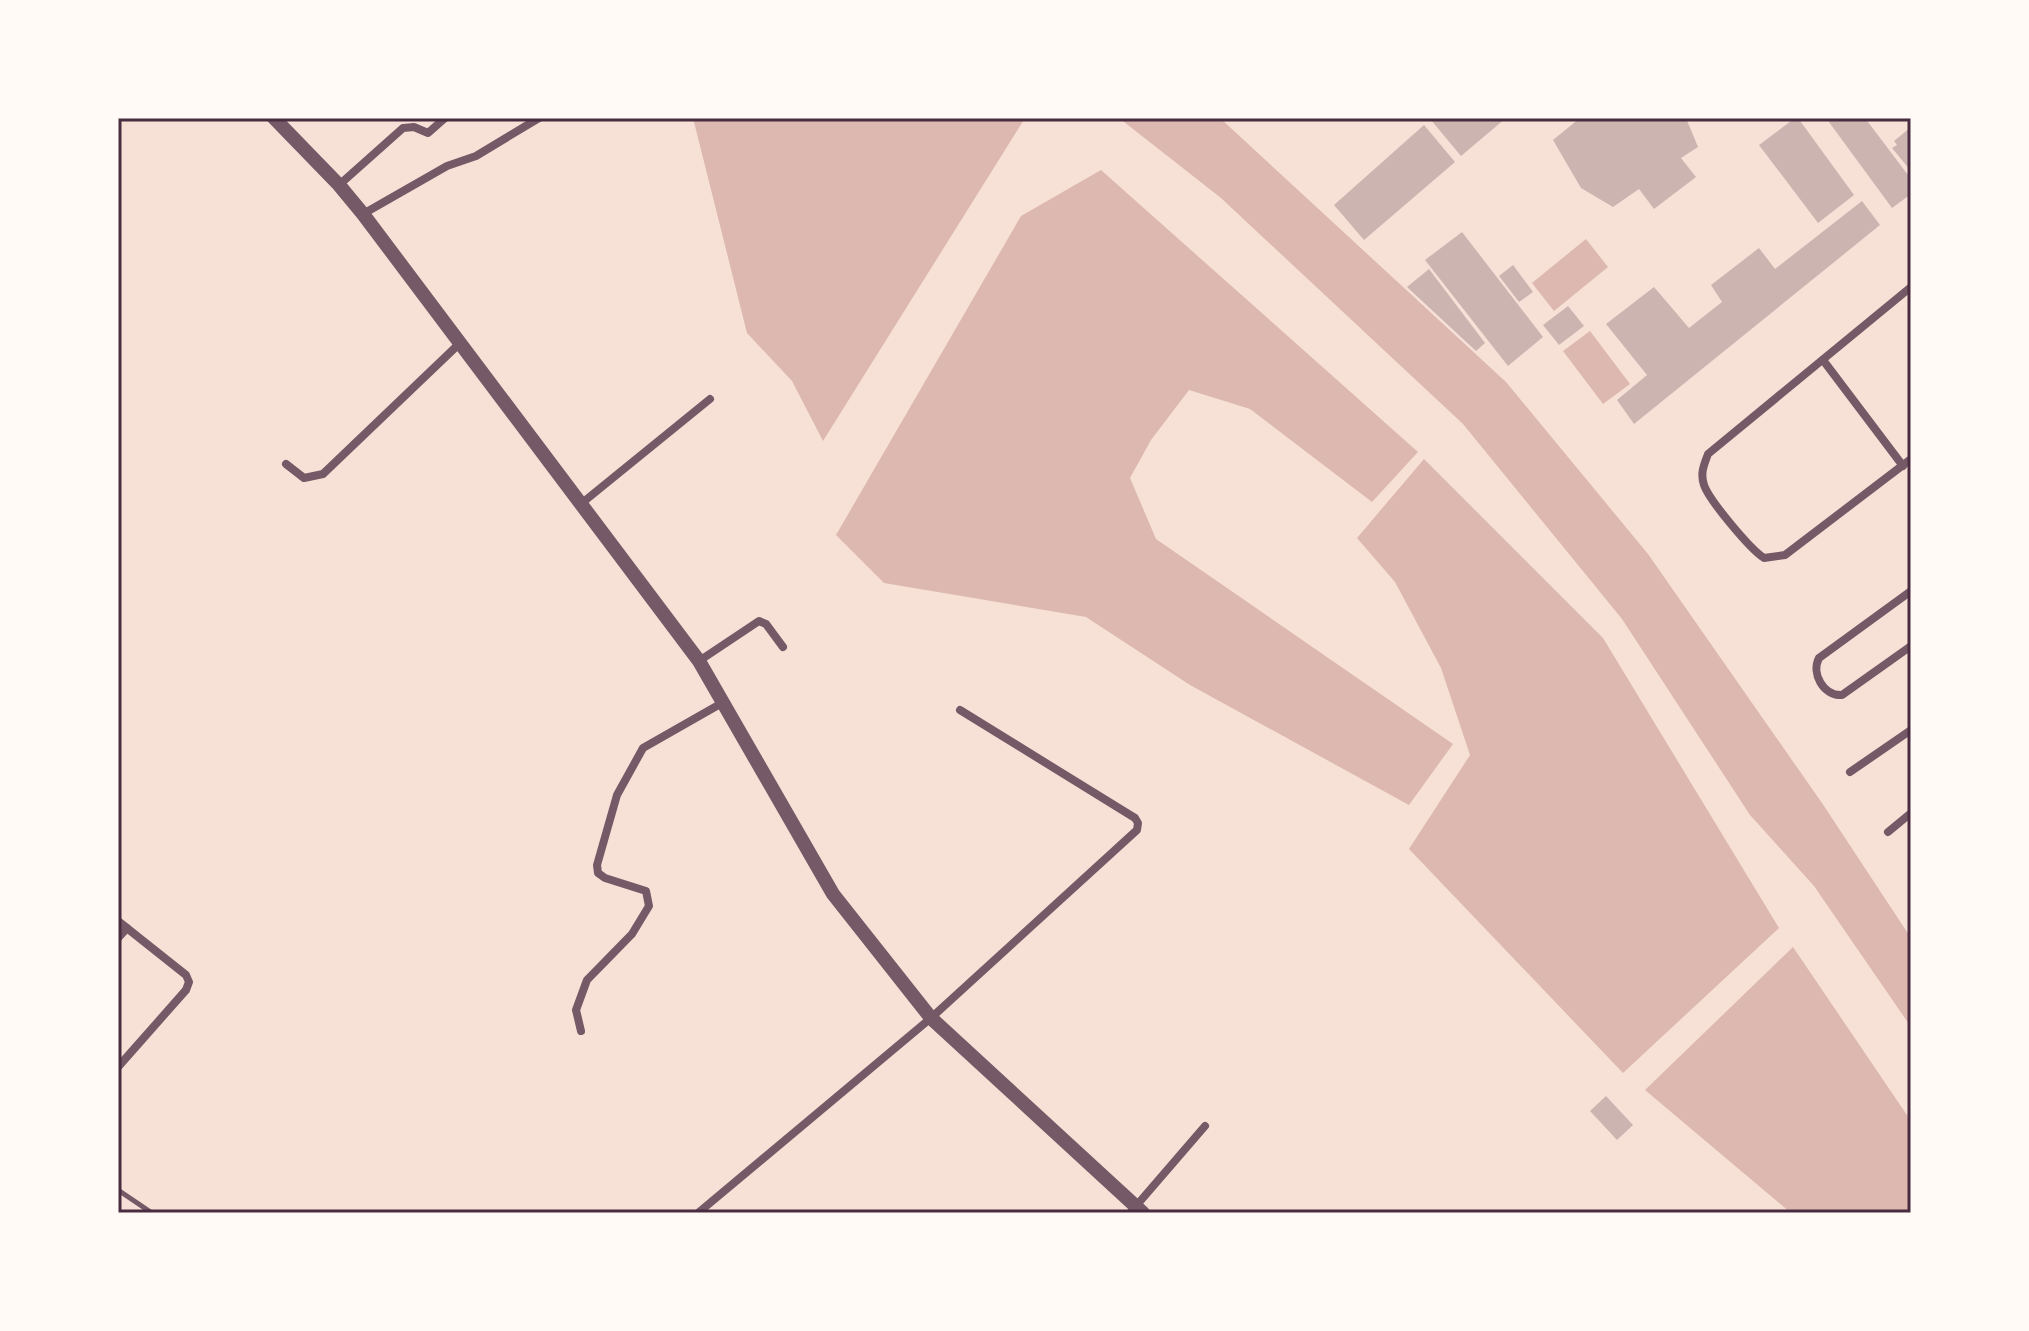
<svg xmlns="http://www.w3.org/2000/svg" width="2029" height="1331" font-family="Signika,sans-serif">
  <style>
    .water { fill: #dcb8b0 }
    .building { fill: #ccb4b1 }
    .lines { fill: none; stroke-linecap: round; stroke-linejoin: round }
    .service { stroke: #755966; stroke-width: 5 }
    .minor { stroke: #755966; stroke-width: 8 }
    .tertiary { stroke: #755966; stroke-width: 14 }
    .neatline { fill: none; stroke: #4a2c40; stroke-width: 3 }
  </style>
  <rect width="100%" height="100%" fill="#f7e1d7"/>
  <g class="water">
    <path d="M693 118H1025L823 441 792 381 747 333Z"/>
    <path d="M1119 118H1220L1506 382 1648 554 1822 803 1911 938V1027L1814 886 1750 815 1622 619 1463 424 1221 198Z"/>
    <path d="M1101 170 1418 452 1372 502 1250 409 1189 390 1151 440 1130 478 1156 539 1453 744 1409 805 1190 685 1086 617 884 583 836 535 1021 216Z"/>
    <path d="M1586 239 1608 267 1554 311 1532 283Z"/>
    <path d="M1590 331 1630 384 1603 404 1563 351Z"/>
    <path d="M1424 459 1603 638 1779 928 1623 1073 1409 849 1470 755 1441 668 1395 582 1357 538Z"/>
    <path d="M1793 947 1911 1121V1213H1791L1645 1090Z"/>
  </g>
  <g class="building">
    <path d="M1433 118H1506L1461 156 1431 120Z"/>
    <path d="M1580 118H1686L1698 147 1681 158 1696 177 1654 209 1639 189 1613 207 1581 188 1553 140Z"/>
    <path d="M1795 118H1798L1854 195 1818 223 1759 145Z"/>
    <path d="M1826 118H1865L1911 179V194L1892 208Z"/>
    <path d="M1424 125 1455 162 1364 240 1334 205Z"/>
    <path d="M1911 127V171L1892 148 1897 145 1894 141Z"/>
    <path d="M1862 201 1880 225 1634 424 1617 400 1647 375 1606 324 1654 287 1689 328 1722 302 1711 285 1759 248 1775 269Z"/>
    <path d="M1462 232 1543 337 1508 366 1425 260Z"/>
    <path d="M1513 265 1533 292 1519 302 1499 276Z"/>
    <path d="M1429 269 1485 343 1476 351 1407 287Z"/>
    <path d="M1568 306 1584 326 1559 345 1543 325Z"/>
    <path d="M1606 1096 1633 1125 1617 1140 1590 1111Z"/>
  </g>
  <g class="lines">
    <path class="service" d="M118 1190 152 1213"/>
    <g class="minor">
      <path d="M339 185 403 128 414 127 428 133 445 118"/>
      <path d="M363 214 447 166 476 156 539 118"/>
      <path d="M1911 287 1708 454C1704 465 1700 473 1704 485 1709 500 1750 549 1764 558L1785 555 1911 459"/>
      <path d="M1823 360 1903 466"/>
      <path d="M286 464 304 478 323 474 460 343"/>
      <path d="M582 503 710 399"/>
      <path d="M1911 591 1819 658C1811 673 1823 696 1842 695L1911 646"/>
      <path d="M699 661 759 621 766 624 783 647"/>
      <path d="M1850 772 1911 730"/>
      <path d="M1888 832 1911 813"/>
      <path d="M118 921 186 975 189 982 186 990 118 1067"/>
      <path d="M118 938 127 928"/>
      <path d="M581 1031 576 1010 587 980 632 934 649 906 646 891 605 878 598 873 597 865 617 795 643 748 722 703"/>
      <path d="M698 1213 931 1018 1137 830 1138 823 1135 818 960 710"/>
      <path d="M1130 1213 1205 1126"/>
    </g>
    <path class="tertiary" d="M274 118 339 185 363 214 699 661 833 894 931 1018 1143 1213"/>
  </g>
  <rect width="2029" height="1331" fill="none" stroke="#fffaf5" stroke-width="240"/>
  <rect x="120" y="120" width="1789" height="1091" class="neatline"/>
</svg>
